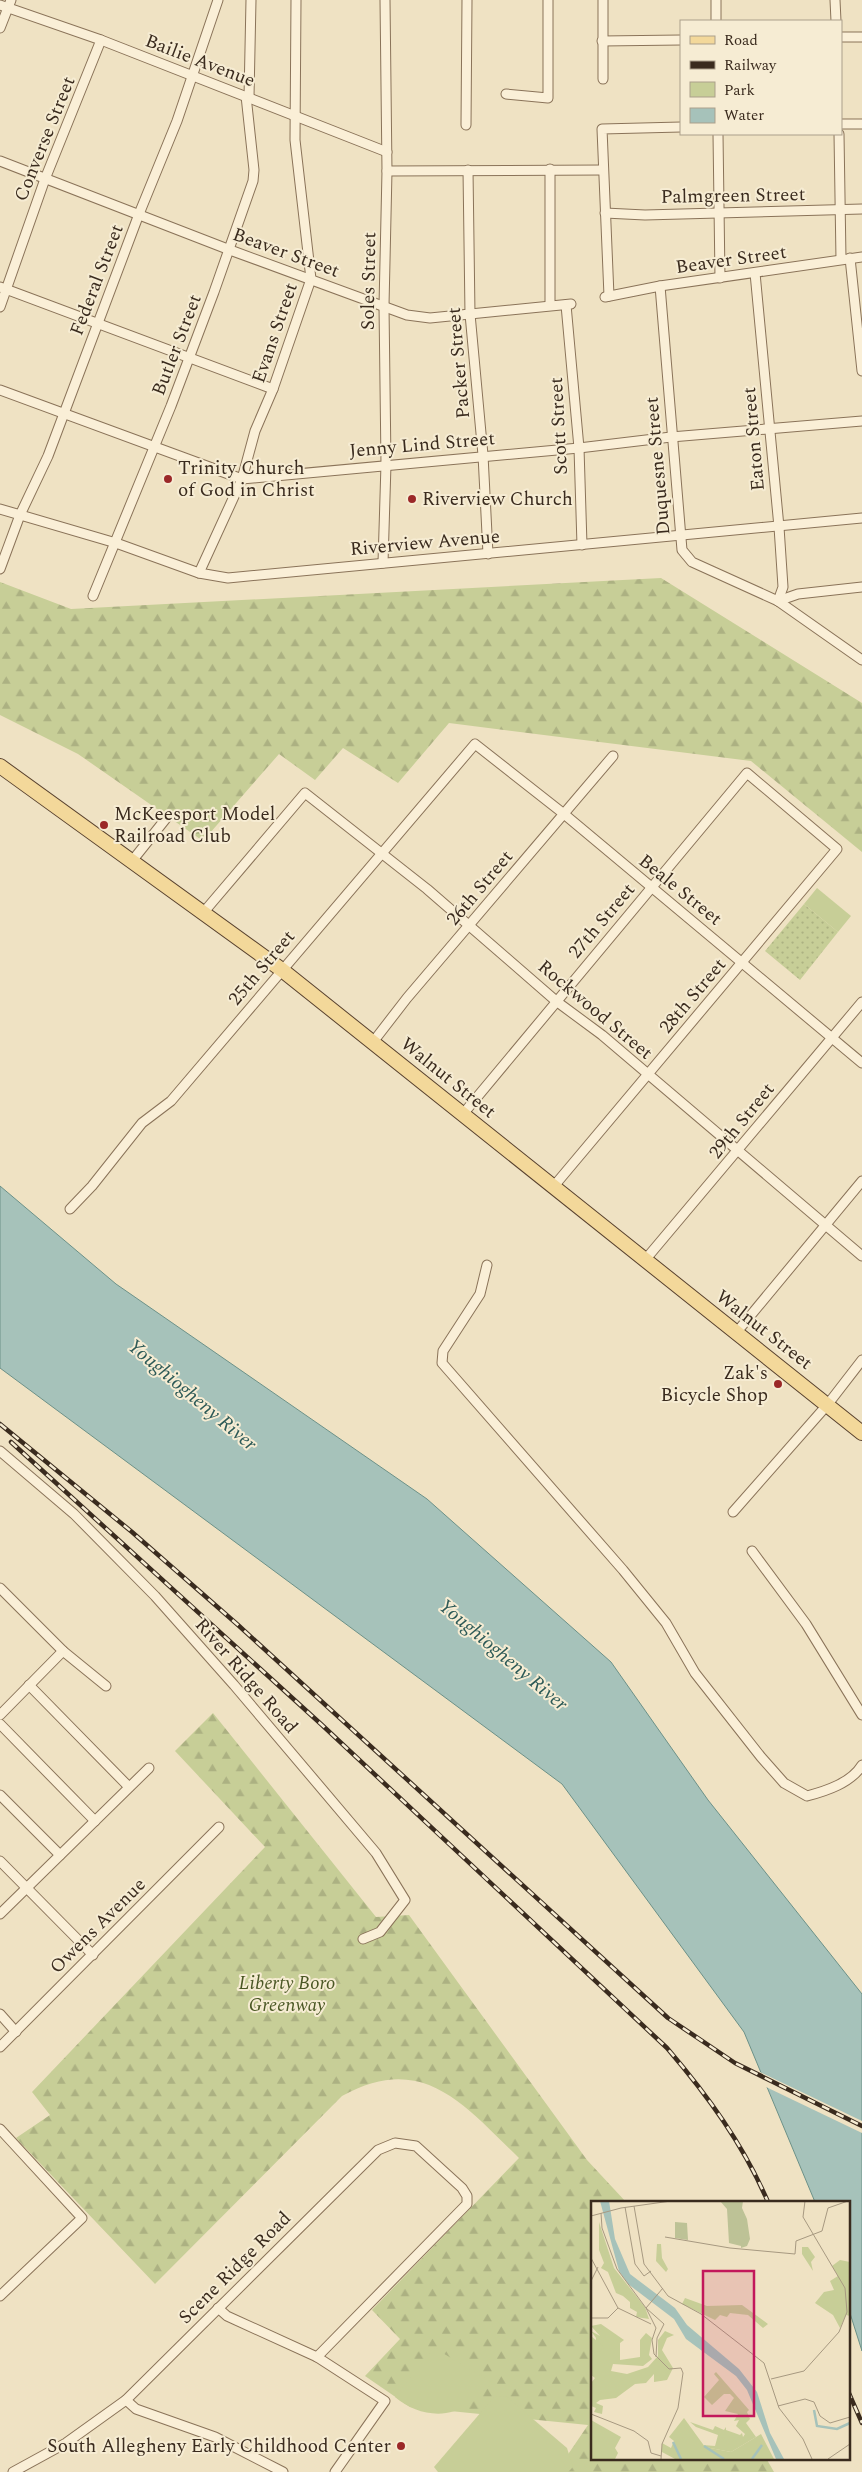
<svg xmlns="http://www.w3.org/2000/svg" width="862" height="2472" font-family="Spectral,serif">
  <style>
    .grass { fill: url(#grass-dots) }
    .forest { fill: url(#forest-firs) }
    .park { fill: #c7ce97 }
    .water { fill: #a6c2ba; stroke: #6c9188 }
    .pier { fill: #efe2c3 }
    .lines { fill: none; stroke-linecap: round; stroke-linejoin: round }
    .street-casing { stroke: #8a7359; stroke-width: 11 }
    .primary-casing { stroke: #58412e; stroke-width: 16 }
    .street { stroke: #faefd7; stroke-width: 9 }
    .primary { stroke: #f3d89a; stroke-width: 14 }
    .rail-casing { stroke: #3a2b1e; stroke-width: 4.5 }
    .rail { stroke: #f6ecd3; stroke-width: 2.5; stroke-dasharray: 8; stroke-linecap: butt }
    .poi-dot { fill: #9b2828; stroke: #f6ecd3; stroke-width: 2 }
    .labels { text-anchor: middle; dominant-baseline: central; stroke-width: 4; stroke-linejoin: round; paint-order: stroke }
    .street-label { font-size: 19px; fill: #3a2b1e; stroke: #f6ecd3 }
    .poi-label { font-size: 19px; fill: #3a2b1e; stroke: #f6ecd3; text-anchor: start }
    .park-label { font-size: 19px; font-style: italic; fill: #4a5724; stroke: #f6ecd3 }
    .water-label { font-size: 20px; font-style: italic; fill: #2d5a57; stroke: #f6ecd3 }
    .inset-river { fill: none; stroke: #a6c2ba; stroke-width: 2.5 }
    .inset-road { fill: none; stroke: #a79981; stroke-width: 1 }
    .view { fill: #c2185b; fill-opacity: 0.15; stroke: #c2185b; stroke-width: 2.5 }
    .inset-edge { fill: none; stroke: #3a2b1e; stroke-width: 2.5 }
  </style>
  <defs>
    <pattern id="grass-dots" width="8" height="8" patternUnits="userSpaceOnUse" patternTransform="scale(1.25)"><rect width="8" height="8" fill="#c7ce97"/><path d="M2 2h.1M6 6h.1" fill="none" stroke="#acb182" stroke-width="1.8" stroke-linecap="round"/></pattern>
    <pattern id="forest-firs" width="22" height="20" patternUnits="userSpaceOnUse" patternTransform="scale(1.25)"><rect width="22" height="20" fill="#c7ce97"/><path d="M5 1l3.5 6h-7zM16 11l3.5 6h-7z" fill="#acb182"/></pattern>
  </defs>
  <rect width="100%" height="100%" fill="#efe2c3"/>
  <path class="grass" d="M804 904 838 932 800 980 765 951Z"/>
  <g class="forest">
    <path d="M661 578 862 703V852L751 761 449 723 398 783 343 748 315 780 279 754 203 841 78 754 0 715V582L71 609Z"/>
    <path d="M213 1713 376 1917 409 1915 587 2160 626 2202H592V2458H766L774 2472H556L588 2425 410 2407 365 2376 400 2339 372 2310 519 2158C464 2105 423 2051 342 2096L155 2284 16 2138 50 2115 32 2092 265 1847 175 1751Z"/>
  </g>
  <g class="park">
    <path d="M817 888 851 916 838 932 804 904Z"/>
    <path d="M438 2348 441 2352 493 2383C484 2389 478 2398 469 2404 446 2420 416 2415 395 2397L433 2349Z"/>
    <path d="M506 2396 567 2448 573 2467 568 2472H438L434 2467 494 2397Z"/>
  </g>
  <path class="water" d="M0 1186 116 1284 427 1499 611 1662 708 1800 862 1994V2351L848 2307V2202H815L744 2032 562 1784 0 1368Z"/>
  <path class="pier" d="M758 2071 862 2121V2133L764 2086Z"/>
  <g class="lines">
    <defs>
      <g id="street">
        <path d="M716 0V21"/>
        <path d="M835 0 836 21"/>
        <path d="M0 5 101 40 387 152"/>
        <path d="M0 28 11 0"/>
        <path d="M841 37H862"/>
        <path d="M602 41 681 40"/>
        <path d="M603 79V0"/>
        <path d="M506 94 548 98V0"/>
        <path d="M249 97 251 0"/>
        <path d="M841 124H862"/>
        <path d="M466 125 467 0"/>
        <path d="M718 134 720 278"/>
        <path d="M839 134 841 259"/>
        <path d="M0 161 230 250 407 315 430 318 571 304"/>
        <path d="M550 169V305"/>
        <path d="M468 170 470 314 483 455 488 554"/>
        <path d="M387 171 603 170"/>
        <path d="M605 213 645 215 862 209"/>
        <path d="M850 258 862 371"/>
        <path d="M755 273 779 527 783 587 778 601"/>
        <path d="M660 286 682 550 692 562 778 601 862 660"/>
        <path d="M0 287 273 389"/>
        <path d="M609 296 602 129 681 127"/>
        <path d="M605 297 660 286 862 257"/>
        <path d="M566 305 579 448 582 545"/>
        <path d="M0 307 45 179 101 40"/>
        <path d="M0 390 242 479 579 448 671 437 862 421"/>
        <path d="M0 509 116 543 199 573 228 578 862 518"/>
        <path d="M383 563 386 464 384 306 387 171 385 0"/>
        <path d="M0 569 20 515 48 456 139 214 177 121 218 0"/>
        <path d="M199 573 242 479 255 431 273 389 311 279 295 140 296 0"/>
        <path d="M93 596 171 406 214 292 253 181 254 170 246 96"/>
        <path d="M778 601 798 594 862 587"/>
        <path d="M132 861 168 816"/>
        <path d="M203 913 305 793 427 889 556 1001 602 1035 862 1256"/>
        <path d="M373 1042 407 998 613 756"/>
        <path d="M463 1114 747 773 837 849 554 1186"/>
        <path d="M70 1209 92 1186 142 1123 171 1101 475 744 564 814 862 1063"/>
        <path d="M645 1260 862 1002"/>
        <path d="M487 1265 480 1294 443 1351 442 1363 623 1570 666 1623 695 1673 761 1757 784 1783 807 1796C826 1791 851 1783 862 1765"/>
        <path d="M736 1333 862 1181"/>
        <path d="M0 1451 74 1514 155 1596 234 1685 376 1853 405 1900 380 1932 363 1939"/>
        <path d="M733 1512 828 1404 862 1360"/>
        <path d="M752 1551 806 1624 862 1715"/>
        <path d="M0 1588 63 1651 106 1686"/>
        <path d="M29 1685 129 1787"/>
        <path d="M0 1715 63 1651"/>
        <path d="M0 1724 95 1821"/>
        <path d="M0 1795 60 1855"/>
        <path d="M0 1861 93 1955"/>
        <path d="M0 1914 149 1768"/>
        <path d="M0 2014 16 2032"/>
        <path d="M0 2047 219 1827"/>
        <path d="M0 2129 82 2218 0 2296"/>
        <path d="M218 2308 227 2316 317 2357 385 2401 335 2472"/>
        <path d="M126 2400 136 2409 215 2437 283 2472"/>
        <path d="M13 2472 66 2443 126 2400 378 2150 395 2143 416 2146 462 2188 467 2196V2204L317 2357"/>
      </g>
      <path id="primary" d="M0 766 282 970 862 1433"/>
    </defs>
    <use href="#street" class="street-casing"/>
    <use href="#primary" class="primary-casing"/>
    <use href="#street" class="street"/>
    <use href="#primary" class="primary"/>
    <defs>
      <g id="rail">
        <path d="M0 1424 132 1532 238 1625 668 2018 735 2063 862 2126"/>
        <path d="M11 1442 322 1725 667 2048C708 2096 743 2144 768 2202"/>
        <path d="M848 2391 862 2423"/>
      </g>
    </defs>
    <use href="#rail" class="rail-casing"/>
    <use href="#rail" class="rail"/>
  </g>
  <g class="poi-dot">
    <circle cx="168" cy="479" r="5"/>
    <circle cx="412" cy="499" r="5"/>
    <circle cx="104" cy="825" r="5"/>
    <circle cx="778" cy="1384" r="5"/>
    <circle cx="401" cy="2446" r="5"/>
  </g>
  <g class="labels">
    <g class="street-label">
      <text transform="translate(200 61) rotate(21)">Bailie Avenue</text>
      <text transform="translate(45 139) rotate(-68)">Converse Street</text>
      <text transform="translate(733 196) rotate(-1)">Palmgreen Street</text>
      <text transform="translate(286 253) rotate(20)">Beaver Street</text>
      <text transform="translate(731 260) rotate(-8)">Beaver Street</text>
      <text transform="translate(97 280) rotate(-69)">Federal Street</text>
      <text transform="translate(369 281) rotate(-89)">Soles Street</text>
      <text transform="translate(275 333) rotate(-71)">Evans Street</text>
      <text transform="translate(177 345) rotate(-69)">Butler Street</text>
      <text transform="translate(459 363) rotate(-95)">Packer Street</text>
      <text transform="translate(559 426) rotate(-93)">Scott Street</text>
      <text transform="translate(754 439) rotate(-95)">Eaton Street</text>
      <text transform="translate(422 445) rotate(-5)">Jenny Lind Street</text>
      <text transform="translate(658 466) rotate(-95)">Duquesne Street</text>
      <text transform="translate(425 543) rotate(-5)">Riverview Avenue</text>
      <text transform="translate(480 888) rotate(-50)">26th Street</text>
      <text transform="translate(680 890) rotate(39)">Beale Street</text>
      <text transform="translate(602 921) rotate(-50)">27th Street</text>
      <text transform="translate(262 968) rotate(-50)">25th Street</text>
      <text transform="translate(693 996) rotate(-50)">28th Street</text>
      <text transform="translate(595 1010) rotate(40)">Rockwood Street</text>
      <text transform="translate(448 1078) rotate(39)">Walnut Street</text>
      <text transform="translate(742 1121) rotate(-51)">29th Street</text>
      <text transform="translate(764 1330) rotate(38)">Walnut Street</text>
      <text transform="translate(246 1676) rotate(49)">River Ridge Road</text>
      <text transform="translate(98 1926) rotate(-45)">Owens Avenue</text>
      <text transform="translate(235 2268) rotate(-45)">Scene Ridge Road</text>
    </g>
    <g class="poi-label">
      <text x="178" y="468">Trinity Church<tspan x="178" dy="22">of God in Christ</tspan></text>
      <text x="422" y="499">Riverview Church</text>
      <text x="114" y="814">McKeesport Model<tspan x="114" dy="22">Railroad Club</tspan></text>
      <text x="768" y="1373" text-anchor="end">Zak's<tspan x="768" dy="22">Bicycle Shop</tspan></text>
      <text x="391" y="2446" text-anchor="end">South Allegheny Early Childhood Center</text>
    </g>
    <g class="park-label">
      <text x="287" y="1983">Liberty Boro<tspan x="287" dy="22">Greenway</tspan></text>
    </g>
    <g class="water-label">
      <text transform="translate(192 1395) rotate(40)">Youghiogheny River</text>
      <text transform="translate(503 1655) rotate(40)">Youghiogheny River</text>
    </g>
  </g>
  <g transform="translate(591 2201)">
    <rect width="259" height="259" fill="#efe2c3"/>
    <path d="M8 21 23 67 54 106 58 118 45 116 46 111 39 107V101L32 95 25 92 17 71 10 67 13 62 8 49ZM66 43H70L71 57 77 68 75 71 65 60ZM94 97 116 105 151 104 177 123 172 127 157 114 139 112 136 116 129 114 124 119 91 103ZM10 123 33 139 29 142V159L49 156V139L55 132 61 137 58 154 61 158 52 165 22 163 20 170 36 173 57 166 67 155V139L74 130 83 134 76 137 71 149 82 167 76 179 63 181V173L55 182 44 183 25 197 9 199 5 202 12 205 11 213 3 211 5 207 0 205V182L4 177 0 174V152L4 150 5 137 0 130 9 135 0 125ZM125 171 158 209 156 211 159 218 155 222 165 236 140 251 114 246 112 244 124 245 127 234 105 226 99 221 122 229 124 225 133 229 135 226V229L149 234 151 232 152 236 154 233 145 225 148 219 143 220 147 213 134 210 143 197 139 193H133L121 204 113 196 128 179 123 173ZM0 219 30 236 24 247 27 252 24 258H0Z" fill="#c7ce97"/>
    <path d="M129 0H152L151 7 156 18 159 38 156 45 150 47V45L138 42 136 8ZM84 21 96 22 97 39 84 37Z" fill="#bdc296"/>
    <path d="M211 46H217L224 56 220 61 222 70 211 53ZM249 59 259 61V115L255 114 249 127 242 114 224 102 233 91 243 89 239 80 247 75 241 65ZM0 135 13 146 10 150 0 152ZM93 217 114 246 140 251 170 233 183 258H84L71 251V242L80 247 83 240 78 236Z" fill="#c7ce97"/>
    <path d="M9 0H18L24 38 39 73 84 107 96 124 148 168 166 191 179 232 193 258H185L156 189 145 175 95 138 83 118 37 83 28 70Z" fill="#a6c2ba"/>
    <path class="inset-river" d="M223 209 226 225 246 228 259 222M82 241 90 258M113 245 133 258M161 258 171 244"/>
    <path class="inset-road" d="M43 5 53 63 77 95 110 113 173 162 188 207 212 238 221 258M34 6 44 63 53 75 60 70M10 12 11 27 26 68 55 107 73 123 66 137 65 156M0 15 30 7 80 0M74 36 139 47 204 53 205 40 231 30 237 7 257 0M0 57 27 107 60 123M0 80 7 66M0 117H17L27 107M180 178 213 170 248 131 256 111 254 87 212 16 214 0M187 205 214 198 223 201 229 215 239 222 259 216M0 213 43 230 57 240 60 252 70 255M70 258 71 243 87 207 92 172 90 167 78 168 63 153 61 139 65 127 55 107 72 87M237 258 259 243"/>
    <path class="view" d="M112 70H163V215H112Z"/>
    <rect width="259" height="259" class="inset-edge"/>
  </g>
  <rect x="680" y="20" width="162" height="115" fill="#f6ecd3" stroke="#ab9f8b"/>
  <rect x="690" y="36" width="25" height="8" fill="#f3d89a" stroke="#ab9f8b"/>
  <text x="724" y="45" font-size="15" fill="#3a2b1e">Road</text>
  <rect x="690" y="61" width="25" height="8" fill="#3a2b1e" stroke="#ab9f8b"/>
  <text x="724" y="70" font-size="15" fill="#3a2b1e">Railway</text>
  <rect x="690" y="82" width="25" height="15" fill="#c7ce97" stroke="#ab9f8b"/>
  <text x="724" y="95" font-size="15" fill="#3a2b1e">Park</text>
  <rect x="690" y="108" width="25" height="15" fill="#a6c2ba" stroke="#ab9f8b"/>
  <text x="724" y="120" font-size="15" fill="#3a2b1e">Water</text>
</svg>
